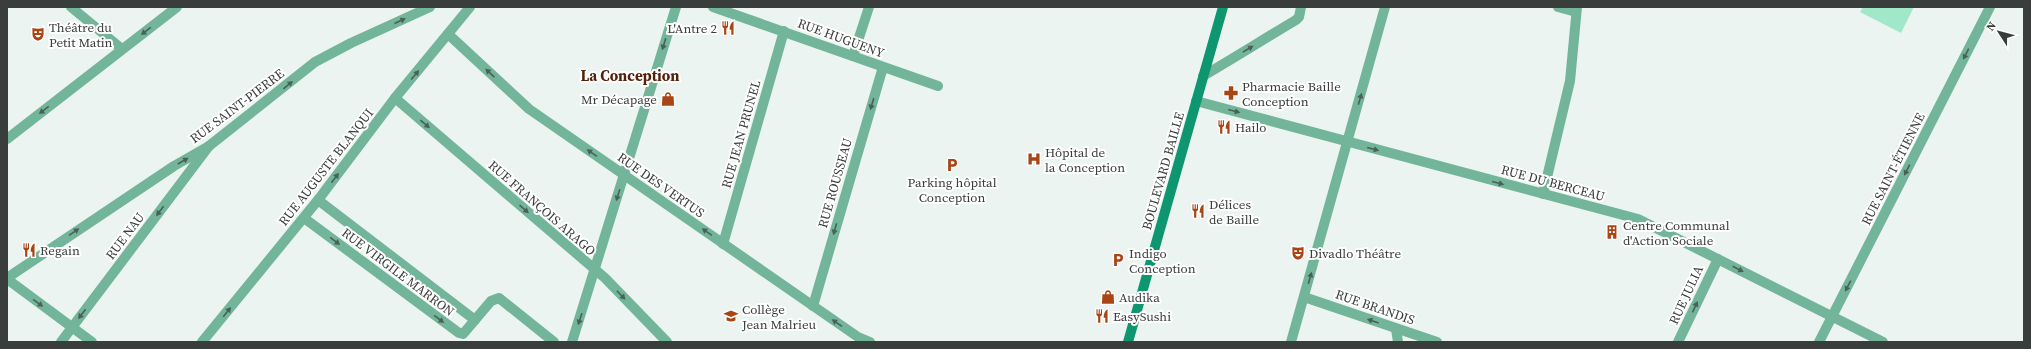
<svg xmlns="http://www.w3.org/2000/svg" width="2031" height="349" font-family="'Source Serif 4',serif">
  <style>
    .green { fill: #a1e7ca }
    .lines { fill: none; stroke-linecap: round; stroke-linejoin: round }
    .minor { stroke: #72b59a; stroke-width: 10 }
    .tertiary { stroke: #72b59a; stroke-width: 10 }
    .secondary { stroke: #0e9670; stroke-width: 10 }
    .oneway { fill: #4a6158 }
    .labels { text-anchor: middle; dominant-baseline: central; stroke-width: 4; stroke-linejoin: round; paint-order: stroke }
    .poi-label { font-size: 13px; fill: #393d3b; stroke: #fff; text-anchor: start }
    .street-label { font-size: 13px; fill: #393d3b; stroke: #fff }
    .quarter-label { font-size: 15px; font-weight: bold; fill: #52210b; stroke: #fff }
  </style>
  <rect width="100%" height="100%" fill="#ebf4f0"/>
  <path class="green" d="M1863 7H1914L1901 33 1860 12Z"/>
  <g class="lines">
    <g class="minor">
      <path d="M71 7 122 49"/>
      <path d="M713 7 938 86"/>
      <path d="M1558 7 1576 12"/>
      <path d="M448 34 529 109 858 337 870 342"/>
      <path d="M853 56 869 7"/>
      <path d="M1203 76C1234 58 1264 39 1296 20L1299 17 1301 7"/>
      <path d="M395 98 605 278 667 342"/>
      <path d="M1196 101 1638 219 1883 342"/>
      <path d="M7 139 177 7"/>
      <path d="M1543 194 1570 81 1577 7"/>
      <path d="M318 200 475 320"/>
      <path d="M304 218 459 333 463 334 491 301 499 298 554 342"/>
      <path d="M723 244 784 31"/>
      <path d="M7 279 92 342"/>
      <path d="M1304 297 1437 342"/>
      <path d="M813 306 883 67"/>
      <path d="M1396 329 1398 342"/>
      <path d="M61 342 209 146"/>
      <path d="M202 342 318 200 395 98 470 7"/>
      <path d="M572 342 676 7"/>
      <path d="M1291 342 1385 7"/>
      <path d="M1678 342 1718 259"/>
      <path d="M1819 342 1990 7"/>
    </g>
    <path class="tertiary" d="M7 278 174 166 209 146 315 62 351 43 430 7"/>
    <path class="secondary" d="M1128 342 1223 7"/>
  </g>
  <defs><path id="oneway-solid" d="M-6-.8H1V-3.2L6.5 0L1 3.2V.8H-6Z"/></defs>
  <g class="oneway">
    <use href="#oneway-solid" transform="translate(400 21) rotate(-24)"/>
    <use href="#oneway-solid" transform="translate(146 31) rotate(143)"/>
    <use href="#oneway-solid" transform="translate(664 44) rotate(107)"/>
    <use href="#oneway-solid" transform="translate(1248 49) rotate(-31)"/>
    <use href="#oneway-solid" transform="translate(1966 54) rotate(117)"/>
    <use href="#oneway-solid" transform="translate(490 73) rotate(-137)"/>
    <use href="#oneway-solid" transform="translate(415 75) rotate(-50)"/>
    <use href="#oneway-solid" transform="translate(288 85) rotate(-39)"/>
    <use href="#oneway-solid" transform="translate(1360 99) rotate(-74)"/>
    <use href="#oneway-solid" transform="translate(872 104) rotate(107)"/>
    <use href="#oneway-solid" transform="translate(44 110) rotate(142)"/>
    <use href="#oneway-solid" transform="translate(1234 111) rotate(15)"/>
    <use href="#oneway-solid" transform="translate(425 124) rotate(40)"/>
    <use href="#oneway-solid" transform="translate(1373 149) rotate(15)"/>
    <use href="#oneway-solid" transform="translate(592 153) rotate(-145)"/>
    <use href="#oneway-solid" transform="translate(183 161) rotate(-30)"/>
    <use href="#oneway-solid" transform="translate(1907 170) rotate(117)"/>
    <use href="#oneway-solid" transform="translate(335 178) rotate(-53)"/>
    <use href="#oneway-solid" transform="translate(1498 183) rotate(15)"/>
    <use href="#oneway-solid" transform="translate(618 195) rotate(107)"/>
    <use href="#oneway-solid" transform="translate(524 209) rotate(41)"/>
    <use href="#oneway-solid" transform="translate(160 211) rotate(127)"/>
    <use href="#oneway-solid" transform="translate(835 229) rotate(106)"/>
    <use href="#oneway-solid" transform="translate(74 232) rotate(-34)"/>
    <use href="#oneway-solid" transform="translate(707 232) rotate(-145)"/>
    <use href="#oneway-solid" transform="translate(335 241) rotate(37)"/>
    <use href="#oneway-solid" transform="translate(1738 269) rotate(27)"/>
    <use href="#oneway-solid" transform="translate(1310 278) rotate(-74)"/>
    <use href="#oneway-solid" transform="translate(1848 286) rotate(117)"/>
    <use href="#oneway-solid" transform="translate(621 295) rotate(46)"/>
    <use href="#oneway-solid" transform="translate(38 303) rotate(36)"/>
    <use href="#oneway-solid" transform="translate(1695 307) rotate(-65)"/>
    <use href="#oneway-solid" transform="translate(227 312) rotate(-51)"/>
    <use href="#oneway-solid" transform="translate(82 314) rotate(127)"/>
    <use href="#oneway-solid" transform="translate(439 319) rotate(37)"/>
    <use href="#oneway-solid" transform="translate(580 319) rotate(108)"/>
    <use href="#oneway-solid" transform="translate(1373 321) rotate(-161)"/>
    <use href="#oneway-solid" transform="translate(837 323) rotate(-146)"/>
  </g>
  <defs>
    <symbol id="restaurant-bare" viewBox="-9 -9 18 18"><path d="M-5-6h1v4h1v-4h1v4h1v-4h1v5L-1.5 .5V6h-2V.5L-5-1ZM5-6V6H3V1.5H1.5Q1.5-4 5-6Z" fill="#a94515" stroke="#fff" stroke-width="2.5" paint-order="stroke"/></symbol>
    <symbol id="theatre-bare" viewBox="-9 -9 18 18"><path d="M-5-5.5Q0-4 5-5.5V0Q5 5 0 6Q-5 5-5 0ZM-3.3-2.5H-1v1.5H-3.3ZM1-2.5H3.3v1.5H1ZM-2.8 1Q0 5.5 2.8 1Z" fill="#a94515" stroke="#fff" stroke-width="2.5" paint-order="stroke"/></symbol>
    <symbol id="pharmacy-bare" viewBox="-9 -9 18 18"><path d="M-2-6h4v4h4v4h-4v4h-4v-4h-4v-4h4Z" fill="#a94515" stroke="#fff" stroke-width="2.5" paint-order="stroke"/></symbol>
    <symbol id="shop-bare" viewBox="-9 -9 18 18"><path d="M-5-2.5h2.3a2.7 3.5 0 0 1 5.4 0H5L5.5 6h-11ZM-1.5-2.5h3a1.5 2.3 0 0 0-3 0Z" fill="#a94515" stroke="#fff" stroke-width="2.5" paint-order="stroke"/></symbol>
    <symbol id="hospital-bare" viewBox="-9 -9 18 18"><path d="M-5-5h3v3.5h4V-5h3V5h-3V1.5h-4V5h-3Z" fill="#a94515" stroke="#fff" stroke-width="2.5" paint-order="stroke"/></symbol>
    <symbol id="parking-bare" viewBox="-9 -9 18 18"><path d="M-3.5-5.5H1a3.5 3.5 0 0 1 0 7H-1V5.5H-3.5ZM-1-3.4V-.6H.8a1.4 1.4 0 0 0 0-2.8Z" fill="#a94515" stroke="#fff" stroke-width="2.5" paint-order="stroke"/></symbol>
    <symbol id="building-bare" viewBox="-9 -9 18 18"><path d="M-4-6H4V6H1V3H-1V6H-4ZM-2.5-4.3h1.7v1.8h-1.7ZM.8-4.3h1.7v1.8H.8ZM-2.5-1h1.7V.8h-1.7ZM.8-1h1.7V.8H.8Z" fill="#a94515" stroke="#fff" stroke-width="2.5" paint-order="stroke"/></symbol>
    <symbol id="school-bare" viewBox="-9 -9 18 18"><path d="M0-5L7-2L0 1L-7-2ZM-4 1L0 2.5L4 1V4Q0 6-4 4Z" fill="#a94515" stroke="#fff" stroke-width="2.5" paint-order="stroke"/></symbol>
  </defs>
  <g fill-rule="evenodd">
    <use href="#restaurant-bare" x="718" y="18" width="20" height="20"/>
    <use href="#theatre-bare" x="28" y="24" width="20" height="20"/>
    <use href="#pharmacy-bare" x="1221" y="83" width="20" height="20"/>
    <use href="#shop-bare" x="658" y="89" width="20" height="20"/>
    <use href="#restaurant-bare" x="1214" y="117" width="20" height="20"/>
    <use href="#hospital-bare" x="1024" y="149" width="20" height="20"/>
    <use href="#parking-bare" x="942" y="155" width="20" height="20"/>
    <use href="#restaurant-bare" x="1188" y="201" width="20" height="20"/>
    <use href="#building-bare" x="1602" y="222" width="20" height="20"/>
    <use href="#restaurant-bare" x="19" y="240" width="20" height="20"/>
    <use href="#theatre-bare" x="1288" y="243" width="20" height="20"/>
    <use href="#parking-bare" x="1108" y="250" width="20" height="20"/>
    <use href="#shop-bare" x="1098" y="287" width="20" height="20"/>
    <use href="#school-bare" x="721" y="306" width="20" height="20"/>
    <use href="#restaurant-bare" x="1092" y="306" width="20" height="20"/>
  </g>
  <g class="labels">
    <g class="poi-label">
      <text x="49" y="27">Théâtre du<tspan x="49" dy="15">Petit Matin</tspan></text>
      <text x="717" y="28" text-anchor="end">L'Antre 2</text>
      <text x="1242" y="86">Pharmacie Baille<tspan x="1242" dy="15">Conception</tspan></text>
      <text x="657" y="99" text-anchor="end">Mr Décapage</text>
      <text x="1235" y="127">Hailo</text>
      <text x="1045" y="152">Hôpital de<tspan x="1045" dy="15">la Conception</tspan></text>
      <text x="952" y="182" text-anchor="middle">Parking hôpital<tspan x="952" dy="15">Conception</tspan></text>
      <text x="1209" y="204">Délices<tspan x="1209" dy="15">de Baille</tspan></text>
      <text x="1623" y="225">Centre Communal<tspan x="1623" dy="15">d'Action Sociale</tspan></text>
      <text x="40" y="250">Regain</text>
      <text x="1129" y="253">Indigo<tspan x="1129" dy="15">Conception</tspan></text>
      <text x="1309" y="253">Divadlo Théâtre</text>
      <text x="1119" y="297">Audika</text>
      <text x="742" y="309">Collège<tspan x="742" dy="15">Jean Malrieu</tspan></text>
      <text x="1113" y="316">EasySushi</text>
    </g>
    <g class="street-label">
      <text transform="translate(841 38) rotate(20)">RUE HUGUENY</text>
      <text transform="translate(237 106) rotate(-37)">RUE SAINT-PIERRE</text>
      <text transform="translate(741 134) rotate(-74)">RUE JEAN PRUNEL</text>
      <text transform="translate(326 167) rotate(-52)">RUE AUGUSTE BLANQUI</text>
      <text transform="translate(1893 169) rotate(-63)">RUE SAINT-ÉTIENNE</text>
      <text transform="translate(1163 171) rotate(-74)">BOULEVARD BAILLE</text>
      <text transform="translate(835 183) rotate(-74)">RUE ROUSSEAU</text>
      <text transform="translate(1553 183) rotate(15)">RUE DU BERCEAU</text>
      <text transform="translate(661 185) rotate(35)">RUE DES VERTUS</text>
      <text transform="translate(542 208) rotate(41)">RUE FRANÇOIS ARAGO</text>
      <text transform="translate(125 236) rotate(-53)">RUE NAU</text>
      <text transform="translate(398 272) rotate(37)">RUE VIRGILE MARRON</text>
      <text transform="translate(1686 295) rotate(-65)">RUE JULIA</text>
      <text transform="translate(1375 307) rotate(19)">RUE BRANDIS</text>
    </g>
    <g class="quarter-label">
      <text x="630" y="75">La Conception</text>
    </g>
  </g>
  <rect width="2031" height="349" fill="none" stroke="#393d3b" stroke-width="16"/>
  <g transform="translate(1999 32) rotate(306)" stroke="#ffffff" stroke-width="3" paint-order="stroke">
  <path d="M0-3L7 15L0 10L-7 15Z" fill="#393d3b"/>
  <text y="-6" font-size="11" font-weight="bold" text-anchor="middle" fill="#393d3b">N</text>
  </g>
</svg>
